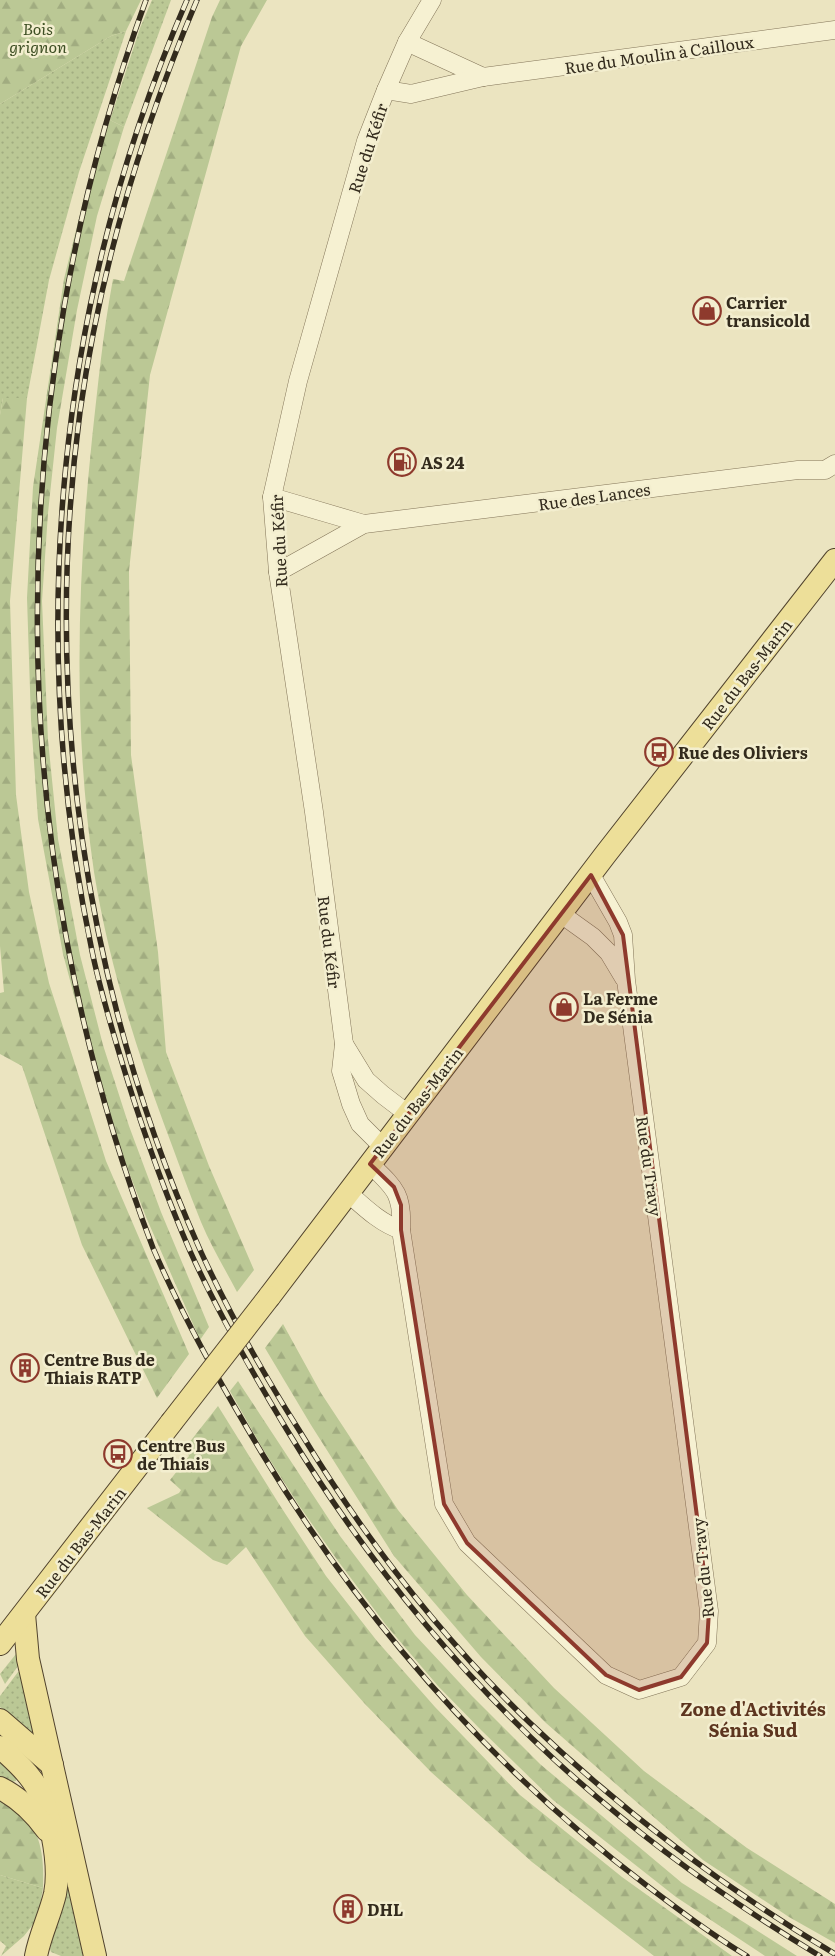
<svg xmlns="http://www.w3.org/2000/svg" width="835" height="1956" font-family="Literata,serif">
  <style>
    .grass { fill: url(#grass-dots) }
    .forest { fill: url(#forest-firs) }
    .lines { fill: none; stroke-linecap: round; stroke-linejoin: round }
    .minor-casing { stroke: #837559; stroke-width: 19 }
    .major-casing { stroke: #51432d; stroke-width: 24 }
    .minor { stroke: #f6f1d2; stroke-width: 18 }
    .major { stroke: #eddf99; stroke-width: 22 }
    .rail-casing { stroke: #332b1d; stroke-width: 5.5 }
    .rail { stroke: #f3eecf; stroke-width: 4; stroke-dasharray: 11; stroke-linecap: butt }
    .major-bridge-casing { stroke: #51432d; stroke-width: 24; stroke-linecap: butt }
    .major-bridge { stroke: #eddf99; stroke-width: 22 }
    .marked { fill: #8e3a2d; fill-opacity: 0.2; stroke: #8e3a2d; stroke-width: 4; stroke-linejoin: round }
    .labels { text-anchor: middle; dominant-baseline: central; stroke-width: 5; stroke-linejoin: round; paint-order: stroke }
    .park-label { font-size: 16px; font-style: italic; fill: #3e4f24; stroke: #f3eecf }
    .street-label { font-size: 16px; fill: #332b1d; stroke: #f3eecf }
    .poi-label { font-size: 16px; font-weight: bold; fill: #332b1d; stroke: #f3eecf; text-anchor: start }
    .neighbourhood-label { font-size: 18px; font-weight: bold; fill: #5d351f; stroke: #f3eecf }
  </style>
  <defs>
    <pattern id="grass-dots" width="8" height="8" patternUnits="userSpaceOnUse" patternTransform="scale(1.25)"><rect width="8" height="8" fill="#bbc895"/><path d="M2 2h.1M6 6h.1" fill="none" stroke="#a1ac80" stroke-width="1.8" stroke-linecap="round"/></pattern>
    <pattern id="forest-firs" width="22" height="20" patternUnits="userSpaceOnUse" patternTransform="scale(1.25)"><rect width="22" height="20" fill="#bbc895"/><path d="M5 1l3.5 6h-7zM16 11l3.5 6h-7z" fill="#a1ac80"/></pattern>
  </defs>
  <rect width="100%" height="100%" fill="#ebe4c0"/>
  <g class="grass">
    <path d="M152 0H171L124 127 110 120 140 28Z"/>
    <path d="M126 31 79 172 49 280 27 398H3L0 415V104L111 36Z"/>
    <path d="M16 1654 21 1662 5 1684 0 1674Z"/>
    <path d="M18 1672H21L38 1732 33 1737 0 1707V1696Z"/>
    <path d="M0 1761 16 1777V1781L11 1782 0 1777Z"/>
    <path d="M0 1875 43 1888 38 1918 24 1936 1 1956 6 1946 0 1941Z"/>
    <path d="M67 1878 88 1956H61L51 1952 50 1949Z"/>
  </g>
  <g class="forest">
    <path d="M0 0H141L126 31 111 36 0 104Z"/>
    <path d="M220 0H267L241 46 150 375 129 571 131 755 158 952 166 1052 209 1166 254 1270 237 1292C225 1269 211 1246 201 1222 188 1190 176 1156 164 1124 134 1042 108 959 94 872 73 729 77 583 92 439 98 385 103 332 113 279L124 281 212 17Z"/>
    <path d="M110 120 124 127 97 216 77 310 57 428 48 513 42 601 48 740 58 839 80 955 103 1045 129 1126 161 1212 209 1327 200 1340 146 1217 113 1130 88 1048 63 954 38 819 31 720 27 598 33 487 64 279 85 194Z"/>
    <path d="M3 398H27L10 601 16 795 29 892 49 983 106 1161 189 1354 157 1398 82 1245 22 1066 0 1054V993L4 992 0 946V415Z"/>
    <path d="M283 1324 321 1393 398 1510 467 1595 554 1688 644 1771 747 1848 835 1904V1943L789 1917 703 1860 546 1723 481 1657 394 1556 311 1425 265 1348Z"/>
    <path d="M238 1381 340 1536 415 1635 472 1696 540 1764 682 1883 797 1956H765L676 1897 553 1800 481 1730 438 1686 386 1625 338 1561 298 1504 261 1446 230 1391Z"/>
    <path d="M218 1406 279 1504 326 1576 377 1641 435 1707 520 1795 622 1877 732 1956H654L532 1862 431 1772 365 1704 305 1636 246 1547 227 1565 213 1560 147 1508 179 1493 181 1490 170 1480 189 1456 185 1448Z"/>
    <path d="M0 1799C7 1804 16 1809 22 1815 43 1832 44 1864 43 1888L0 1875Z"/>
  </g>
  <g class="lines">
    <defs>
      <g id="minor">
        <path d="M407 42 483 77"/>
        <path d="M386 90 411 94 483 77 835 30"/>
        <path d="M272 497 364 524"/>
        <path d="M278 572 364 524 798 470H825L835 464"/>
        <path d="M561 914 593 937 609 953 624 978"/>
        <path d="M344 1044 366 1080 383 1095 408 1114"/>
        <path d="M382 1146 360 1124 351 1104 341 1071 344 1044 314 812 278 572 272 497 298 381 366 141 386 90 407 42 432 0"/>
        <path d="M370 1164C395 1188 403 1194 401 1230L444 1504 467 1543 606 1675 639 1690 681 1677 707 1643 709 1611 626 980 623 935 618 922 591 875"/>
        <path d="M347 1192C364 1207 380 1223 401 1230"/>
      </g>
      <g id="major">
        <path d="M269 1297 605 855 835 560"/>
        <path d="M24 1614 28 1659 95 1956"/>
        <path d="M0 1644 171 1423"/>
        <path d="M0 1720 52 1765"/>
        <path d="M0 1747C11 1757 23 1767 32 1780 50 1805 61 1864 55 1894 50 1915 40 1935 36 1956"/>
        <path d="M0 1788C20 1798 34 1812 47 1830"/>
      </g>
    </defs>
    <use href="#minor" class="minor-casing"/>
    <use href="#major" class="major-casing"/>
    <use href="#minor" class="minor"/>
    <use href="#major" class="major"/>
    <defs>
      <g id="rail">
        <path d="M146 0C0 400 0 849 153 1248 184 1320 223 1388 263 1455 363 1621 492 1768 646 1885 679 1910 712 1935 747 1956"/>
        <path d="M187 0C57 299 25 632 92 951 101 995 115 1039 128 1082 146 1139 166 1196 190 1251 218 1313 252 1372 287 1430 361 1552 451 1665 557 1762 638 1836 727 1900 820 1956"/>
        <path d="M197 0C141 132 100 270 80 412 42 696 84 990 201 1252 229 1313 263 1373 299 1430 363 1536 440 1636 529 1722 622 1811 724 1888 835 1954"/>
      </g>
    </defs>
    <use href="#rail" class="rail-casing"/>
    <use href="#rail" class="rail"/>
    <defs>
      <path id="major-bridge" d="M171 1423 269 1297"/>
    </defs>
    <use href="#major-bridge" class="major-bridge-casing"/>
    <use href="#major-bridge" class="major-bridge"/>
  </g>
  <path class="marked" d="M591 875 623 935 709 1611 707 1643 681 1677 639 1690 606 1675 467 1543 444 1504 401 1230V1205L394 1187 370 1164Z"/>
  <defs>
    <symbol id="shop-ring" viewBox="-11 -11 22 22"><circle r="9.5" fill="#f3eecf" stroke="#8e3a2d" stroke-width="1.5"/><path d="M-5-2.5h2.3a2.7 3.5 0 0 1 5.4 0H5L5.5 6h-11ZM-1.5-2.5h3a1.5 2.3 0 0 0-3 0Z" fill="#8e3a2d"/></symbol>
    <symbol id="fuel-ring" viewBox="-11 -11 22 22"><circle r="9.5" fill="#f3eecf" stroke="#8e3a2d" stroke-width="1.5"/><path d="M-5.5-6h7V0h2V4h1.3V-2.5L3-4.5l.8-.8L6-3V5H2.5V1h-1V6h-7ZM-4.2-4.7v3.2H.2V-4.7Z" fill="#8e3a2d"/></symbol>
    <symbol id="bus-ring" viewBox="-11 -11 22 22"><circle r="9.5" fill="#f3eecf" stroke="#8e3a2d" stroke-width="1.5"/><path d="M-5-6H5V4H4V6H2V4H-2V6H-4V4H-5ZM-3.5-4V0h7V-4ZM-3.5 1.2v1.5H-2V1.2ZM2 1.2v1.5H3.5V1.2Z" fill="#8e3a2d"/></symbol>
    <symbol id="building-ring" viewBox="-11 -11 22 22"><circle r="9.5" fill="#f3eecf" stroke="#8e3a2d" stroke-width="1.5"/><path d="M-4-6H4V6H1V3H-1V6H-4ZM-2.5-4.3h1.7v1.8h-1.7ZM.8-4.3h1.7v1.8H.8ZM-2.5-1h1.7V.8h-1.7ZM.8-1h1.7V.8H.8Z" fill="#8e3a2d"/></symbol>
  </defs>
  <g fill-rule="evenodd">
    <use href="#shop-ring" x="691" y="295" width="32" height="32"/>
    <use href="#fuel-ring" x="386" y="446" width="32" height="32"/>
    <use href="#bus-ring" x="643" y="736" width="32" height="32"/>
    <use href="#shop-ring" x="548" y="991" width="32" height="32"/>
    <use href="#building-ring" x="9" y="1352" width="32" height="32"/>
    <use href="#bus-ring" x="102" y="1438" width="32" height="32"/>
    <use href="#building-ring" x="332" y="1893" width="32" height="32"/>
  </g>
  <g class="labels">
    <g class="park-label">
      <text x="38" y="28">Bois<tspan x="38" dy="18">grignon</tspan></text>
    </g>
    <g class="street-label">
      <text transform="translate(659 54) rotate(-8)">Rue du Moulin à Cailloux</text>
      <text transform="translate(367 148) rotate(-72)">Rue du Kéfir</text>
      <text transform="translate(594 496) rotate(-8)">Rue des Lances</text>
      <text transform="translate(278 541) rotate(-93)">Rue du Kéfir</text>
      <text transform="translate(746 674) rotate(-52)">Rue du Bas-Marin</text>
      <text transform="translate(330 942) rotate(83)">Rue du Kéfir</text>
      <text transform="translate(417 1102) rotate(-52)">Rue du Bas-Marin</text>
      <text transform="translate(650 1166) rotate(82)">Rue du Travy</text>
      <text transform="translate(80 1542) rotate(-52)">Rue du Bas-Marin</text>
      <text transform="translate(702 1568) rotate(-96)">Rue du Travy</text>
    </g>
    <g class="poi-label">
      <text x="726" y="302">Carrier<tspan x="726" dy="18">transicold</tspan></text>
      <text x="421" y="462">AS 24</text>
      <text x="678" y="752">Rue des Oliviers</text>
      <text x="583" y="998">La Ferme<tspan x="583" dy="18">De Sénia</tspan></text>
      <text x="44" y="1359">Centre Bus de<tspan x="44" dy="18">Thiais RATP</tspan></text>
      <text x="137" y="1445">Centre Bus<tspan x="137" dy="18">de Thiais</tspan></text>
      <text x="367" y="1909">DHL</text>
    </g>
    <g class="neighbourhood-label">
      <text x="753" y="1708">Zone d'Activités<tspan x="753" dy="21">Sénia Sud</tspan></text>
    </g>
  </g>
</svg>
